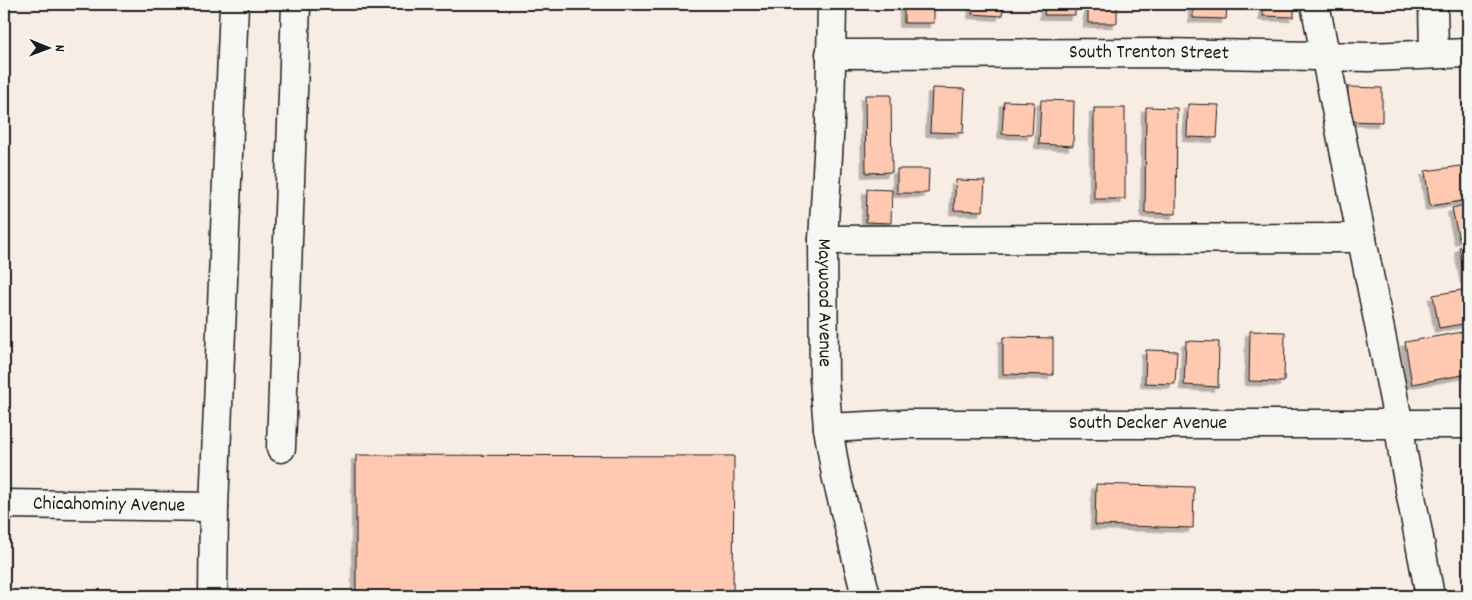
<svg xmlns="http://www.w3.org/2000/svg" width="1472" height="600" font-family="Dekko,sans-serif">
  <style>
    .building { fill: #ffc9b1; stroke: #1c1c1c; filter: url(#shadow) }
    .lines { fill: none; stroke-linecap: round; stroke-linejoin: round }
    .minor-casing { stroke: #1c1c1c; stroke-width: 31 }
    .minor { stroke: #f6f6f2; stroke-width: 28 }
    .labels { text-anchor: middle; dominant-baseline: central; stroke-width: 4.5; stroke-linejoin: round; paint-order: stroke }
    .street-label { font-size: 20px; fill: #1c1c1c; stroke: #f6f6f2 }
  </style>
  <defs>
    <filter id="shadow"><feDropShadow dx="-4.5" dy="4.5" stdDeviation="0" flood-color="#0004"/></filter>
  </defs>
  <rect width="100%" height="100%" fill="#f8ede5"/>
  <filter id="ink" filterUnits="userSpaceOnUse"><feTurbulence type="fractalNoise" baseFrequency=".02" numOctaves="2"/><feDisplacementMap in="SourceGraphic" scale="10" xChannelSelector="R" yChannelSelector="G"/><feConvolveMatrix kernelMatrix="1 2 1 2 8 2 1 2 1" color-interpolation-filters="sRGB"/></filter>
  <g filter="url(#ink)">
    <g class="building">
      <rect x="904" y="4" width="30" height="19"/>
      <path d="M973 4H1003L1002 16 972 14Z"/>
      <path d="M1045 4H1075V15H1044Z"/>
      <rect x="1088" y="4" width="29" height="19"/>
      <path d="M1193 4H1227L1226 19 1193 18Z"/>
      <path d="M1264 4H1294V17L1263 16Z"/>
      <path d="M1348 87 1382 88V122L1347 121Z"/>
      <path d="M932 88 965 89 963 133 930 132Z"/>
      <path d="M865 95H891L892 172 866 173Z"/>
      <path d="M1041 100 1074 101 1073 146 1039 144Z"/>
      <path d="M1004 101 1034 102 1032 135 1002 134Z"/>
      <path d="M1188 104 1219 105 1217 138 1187 137Z"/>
      <path d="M1146 107 1177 108 1176 214 1145 213Z"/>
      <rect x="1094" y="108" width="31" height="91"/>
      <path d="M1468 165V200L1430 206 1425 171Z"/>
      <path d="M897 169H929L928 193H897Z"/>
      <path d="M956 180 985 181 983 211 954 210Z"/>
      <path d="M867 189 892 190 891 223 866 222Z"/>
      <path d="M1468 204V238L1459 240 1452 208Z"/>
      <path d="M1468 245V279L1465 280 1459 247Z"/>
      <path d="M1468 289V323L1439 328 1433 295Z"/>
      <path d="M1250 331 1285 332 1284 382 1249 381Z"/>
      <path d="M1468 331V374L1412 384 1405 342Z"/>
      <path d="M1003 337 1053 338V375L1003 374Z"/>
      <path d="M1186 341 1219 342 1218 387 1184 385Z"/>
      <path d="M1146 350 1177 351 1175 384 1145 383Z"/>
      <path d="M356 455 734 456 733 596H356Z"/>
      <path d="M1096 484 1194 487 1193 528 1095 525Z"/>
    </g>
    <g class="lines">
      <defs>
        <g id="minor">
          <path id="s1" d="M832 4 830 121 823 240 824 379 828 428 836 475 866 596"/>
          <path d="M1315 4 1399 425 1403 454 1430 596"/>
          <path d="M1433 4 1434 54"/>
          <path id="s2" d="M830 54 1163 53 1369 57 1468 53"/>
          <path d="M823 240 1362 238"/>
          <path id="s3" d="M828 428 905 424H1468"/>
          <path d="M281 448 296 4"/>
          <path id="s4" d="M4 504 214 507"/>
          <path d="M213 596 214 507 234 4"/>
        </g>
      </defs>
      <use href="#minor" class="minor-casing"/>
      <use href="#minor" class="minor"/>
    </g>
  </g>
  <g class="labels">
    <g class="street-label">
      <text stroke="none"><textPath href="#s2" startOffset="319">South Trenton Street</textPath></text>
      <text stroke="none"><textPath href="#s1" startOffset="299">Maywood Avenue</textPath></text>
      <text stroke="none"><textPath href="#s3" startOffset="320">South Decker Avenue</textPath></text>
      <text stroke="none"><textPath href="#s4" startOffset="105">Chicahominy Avenue</textPath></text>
    </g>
  </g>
  <rect width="1472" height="600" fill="none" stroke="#f6f6f2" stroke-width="20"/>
  <rect x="10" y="10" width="1452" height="580" fill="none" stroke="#1c1c1c" stroke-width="2" filter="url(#ink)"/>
  <g transform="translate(48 48) rotate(91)" stroke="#f6f6f2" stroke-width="4" paint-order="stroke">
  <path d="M0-4L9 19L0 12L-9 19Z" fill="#1c1c1c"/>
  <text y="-8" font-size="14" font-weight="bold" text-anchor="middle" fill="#1c1c1c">N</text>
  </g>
</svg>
